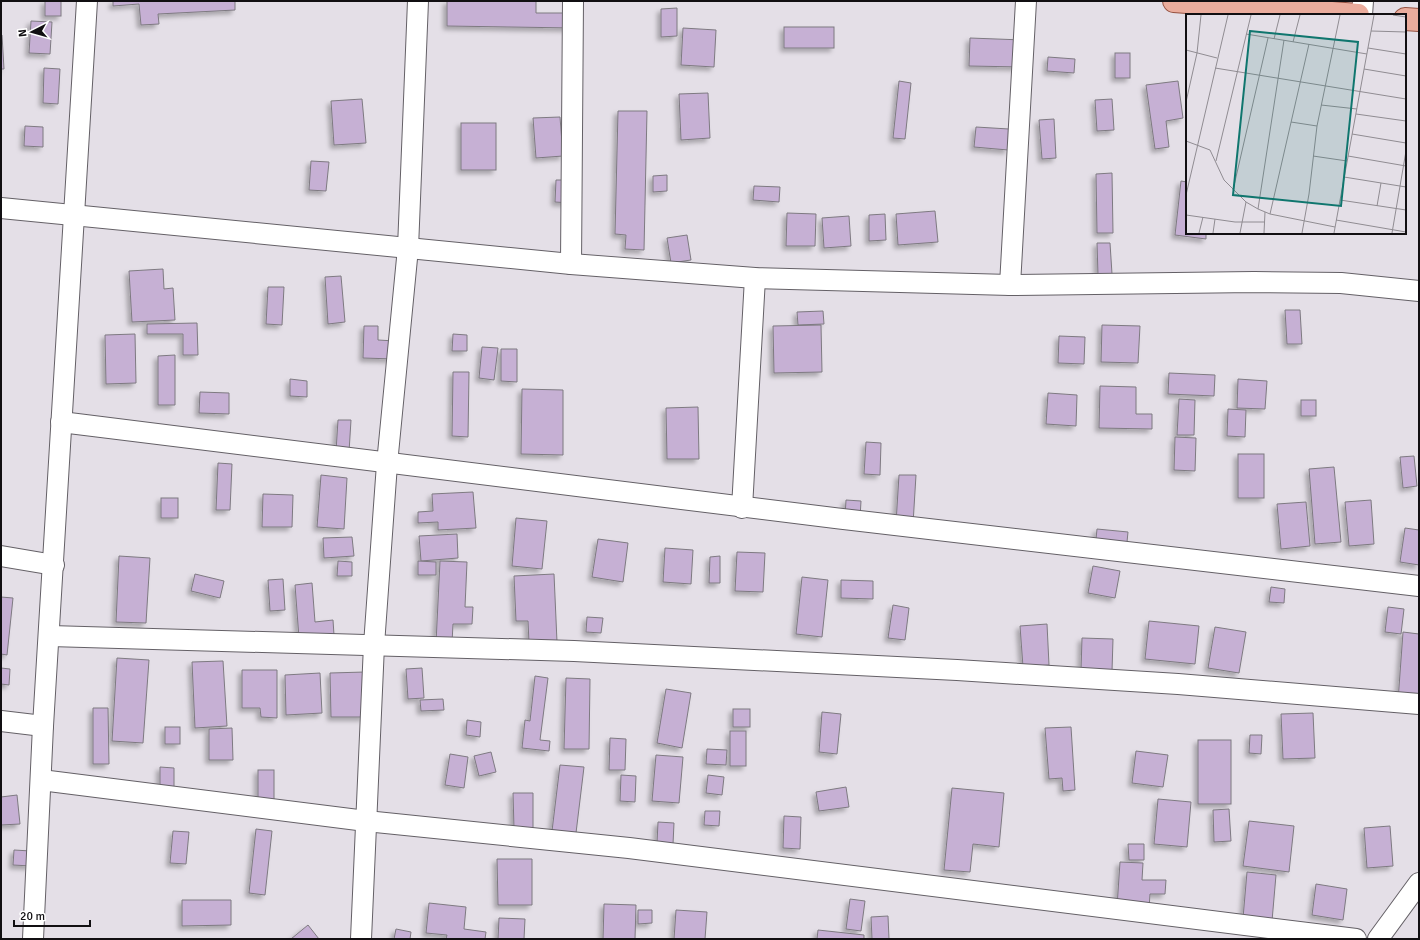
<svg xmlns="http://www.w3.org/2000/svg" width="1420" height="940" font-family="Signika,sans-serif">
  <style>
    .building { fill: #c6b0d4; stroke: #7e7a81; filter: url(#shadow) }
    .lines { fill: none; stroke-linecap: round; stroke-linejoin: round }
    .minor-casing { stroke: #646066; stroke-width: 22 }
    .primary-casing { stroke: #955141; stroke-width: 24 }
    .minor { stroke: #fff; stroke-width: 20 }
    .primary { stroke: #eaac9d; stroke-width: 22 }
    .inset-road { fill: none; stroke: #908c92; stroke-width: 1 }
    .view { fill: #0f766e; fill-opacity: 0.15; stroke: #0f766e; stroke-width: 2 }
    .inset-edge { fill: none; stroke: #110f12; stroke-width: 2 }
  </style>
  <defs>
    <filter id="shadow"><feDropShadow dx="-3.5" dy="3.5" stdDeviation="2" flood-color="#0004"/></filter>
  </defs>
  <rect width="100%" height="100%" fill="#e4dfe7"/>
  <g class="building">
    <rect x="45" y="1" width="16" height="15"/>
    <path d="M113 1H235V10L158 14 159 24 141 25 139 4 113 6Z"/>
    <path d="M447 1H536V13H573V28L447 26Z"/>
    <path d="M677 8V36L661 37V9Z"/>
    <path d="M31 21 52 22 50 54 29 53Z"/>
    <rect x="784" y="27" width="50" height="21"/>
    <path d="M683 28 716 30 714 67 681 65Z"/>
    <path d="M1 35H2L4 69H1Z"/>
    <path d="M970 38 1023 40 1022 67 969 66Z"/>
    <rect x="1115" y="53" width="15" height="25"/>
    <path d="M1048 57 1075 59 1074 73 1047 71Z"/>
    <path d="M44 68 60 69 58 104 43 103Z"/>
    <path d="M899 81 911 83 905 139 893 138Z"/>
    <path d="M1178 81 1183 118 1166 121 1169 147 1155 149 1146 85Z"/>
    <path d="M708 93 710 138 681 140 679 94Z"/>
    <path d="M362 99 366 143 334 145 331 101Z"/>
    <path d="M1112 99 1114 130 1097 131 1095 100Z"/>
    <path d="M618 111H647L644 250 625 249 626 235 615 234Z"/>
    <path d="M560 117 563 156 536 158 533 118Z"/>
    <path d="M1054 119 1056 158 1042 159 1039 120Z"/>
    <rect x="461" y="123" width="35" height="47"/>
    <path d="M25 126 43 127V147L24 146Z"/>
    <path d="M976 127 1009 129 1008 150 974 147Z"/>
    <path d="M311 161 329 162 326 191 309 190Z"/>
    <path d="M1112 173 1113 233H1097L1096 174Z"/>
    <path d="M667 175V191L653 192V176Z"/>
    <path d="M556 180H572L571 203 555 202Z"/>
    <path d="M1181 181 1187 182V233H1206V239L1175 235Z"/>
    <path d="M754 186 780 187 779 202 753 200Z"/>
    <path d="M935 211 938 242 898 245 896 214Z"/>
    <path d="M787 213 816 214 815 246H786Z"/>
    <path d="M885 214 886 240 869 241V215Z"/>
    <path d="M849 216 851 246 824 248 822 218Z"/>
    <path d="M687 235 691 260 671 263 667 238Z"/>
    <path d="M1097 243H1110L1112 274 1098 275Z"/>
    <path d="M163 269 164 289 173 288 175 320 132 322 129 271Z"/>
    <path d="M341 276 345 322 328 324 325 277Z"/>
    <path d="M268 287H284L282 325 266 324Z"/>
    <path d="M1285 310H1300L1302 344H1287Z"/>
    <path d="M823 311 824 324 798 325 797 312Z"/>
    <path d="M197 323 198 355H183V334H147V324Z"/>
    <path d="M821 325 822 372 774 373 773 326Z"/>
    <path d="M1102 325 1140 326 1138 363 1101 362Z"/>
    <path d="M364 326H378V340L395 341 394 359 363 358Z"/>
    <path d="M135 334 136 383 106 384 105 335Z"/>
    <path d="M453 334 467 335V351H452Z"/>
    <path d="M1059 336 1085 337 1084 364 1058 363Z"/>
    <path d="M482 347 498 348 494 380 479 378Z"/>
    <path d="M501 349H517V382L501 381Z"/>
    <path d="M175 355V405H158V356Z"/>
    <path d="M453 372H469L468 437 452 436Z"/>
    <path d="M1169 373 1215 375 1214 396 1168 394Z"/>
    <path d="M290 379 307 381V397L290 396Z"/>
    <path d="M1238 379 1267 381 1265 409 1237 408Z"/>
    <path d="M1100 386 1136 387V414H1152V429L1099 428Z"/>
    <path d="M522 389 563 390V455L521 454Z"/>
    <path d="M200 392 229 393V414L199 413Z"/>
    <path d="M1048 393 1077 395 1076 426 1046 424Z"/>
    <path d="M1179 399 1195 400 1194 435H1177Z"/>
    <rect x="1301" y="400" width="15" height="16"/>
    <path d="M698 407 699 459H667L666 408Z"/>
    <path d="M1228 409 1246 410 1245 437 1227 436Z"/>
    <path d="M338 420H351L349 452 336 451Z"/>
    <path d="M1175 437 1196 438 1195 471 1174 470Z"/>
    <path d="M866 442 881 443 880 475 864 474Z"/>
    <rect x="1238" y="454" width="26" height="44"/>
    <path d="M1414 456 1417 486 1403 488 1400 457Z"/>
    <path d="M218 463 232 464 230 510H216Z"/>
    <path d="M1334 467 1341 542 1315 544 1309 469Z"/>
    <path d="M321 475 347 478 344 529 317 527Z"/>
    <path d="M899 475H916L913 524 896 523Z"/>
    <path d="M473 492 476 528 438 530V522L418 523V512L433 511 432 494Z"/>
    <path d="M263 494 293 495 292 527H262Z"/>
    <rect x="161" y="498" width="17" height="20"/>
    <path d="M846 500 861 501 860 518 845 517Z"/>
    <path d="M1371 500 1374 544 1349 546 1345 502Z"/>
    <path d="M1306 502 1310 546 1281 549 1277 504Z"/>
    <path d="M516 518 547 521 542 569 512 566Z"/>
    <path d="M1405 528 1419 530V565L1400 562Z"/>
    <path d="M1097 529 1128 532 1126 552 1095 549Z"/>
    <path d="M457 534 458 558 421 561 419 536Z"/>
    <path d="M352 537 354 556 324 558 323 538Z"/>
    <path d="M598 539 628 543 623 582 592 577Z"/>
    <path d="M665 548 693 550 691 584 663 582Z"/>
    <path d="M737 552 765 553 763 592 735 591Z"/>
    <path d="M119 556 150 558 146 623 116 622Z"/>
    <path d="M720 556V583H709L710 557Z"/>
    <path d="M338 561 352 562V576H337Z"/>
    <path d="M418 561 436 562V575H418Z"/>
    <path d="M440 561 467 562 465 607H473L472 624H453L452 643H436Z"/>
    <path d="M1093 566 1120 571 1115 598 1088 593Z"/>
    <path d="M195 574 224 581 220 598 191 591Z"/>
    <path d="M554 574 557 642 529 643 528 621H516L514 576Z"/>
    <path d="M802 577 828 580 822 637 796 634Z"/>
    <path d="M283 579 285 610 270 611 268 580Z"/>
    <path d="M841 580 873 581V599L841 598Z"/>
    <path d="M312 583 315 622 333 620 334 635 299 638 295 585Z"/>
    <path d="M1271 587 1285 589 1284 603 1269 602Z"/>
    <path d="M1 597 13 598 7 655 1 654Z"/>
    <path d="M893 605 909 608 905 640 888 638Z"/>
    <path d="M1388 607 1404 609 1401 634 1385 632Z"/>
    <path d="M587 617 603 618 601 633 586 632Z"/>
    <path d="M1149 621 1199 626 1195 664 1145 659Z"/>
    <path d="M1047 624 1049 665 1023 667 1020 626Z"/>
    <path d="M1215 627 1246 632 1239 673 1208 668Z"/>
    <path d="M1403 632 1419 634V703L1398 701Z"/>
    <path d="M1082 638 1113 639 1112 671 1081 670Z"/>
    <path d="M117 658 149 660 143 743 112 741Z"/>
    <path d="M223 661 227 726 195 728 192 662Z"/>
    <path d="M1 668 10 669 9 685 1 684Z"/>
    <path d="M422 668 424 698 408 699 406 669Z"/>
    <path d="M242 670H277V718L261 717 260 708H242Z"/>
    <path d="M365 672V717H331L330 673Z"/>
    <path d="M320 673 322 713 286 715 285 675Z"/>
    <path d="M535 676 548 678 540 740 550 741 549 751 522 748 525 720 530 721Z"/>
    <path d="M566 678 590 679 589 749H564Z"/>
    <path d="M666 689 691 693 682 748 657 743Z"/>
    <path d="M443 699 444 710 421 711 420 700Z"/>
    <path d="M93 708H108L109 764H93Z"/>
    <rect x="733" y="709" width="17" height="18"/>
    <path d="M822 712 841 714 837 754 819 752Z"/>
    <path d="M1313 713 1315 758 1283 759 1281 714Z"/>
    <path d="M467 720 481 722 480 737 466 735Z"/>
    <rect x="165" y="727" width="15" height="17"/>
    <path d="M1071 727 1075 790 1063 791 1062 778 1049 779 1045 728Z"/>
    <path d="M232 728 233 760H209V729Z"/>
    <rect x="730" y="731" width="16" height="35"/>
    <path d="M1250 735H1262L1261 754 1249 753Z"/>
    <path d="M610 738 626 739 625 770H609Z"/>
    <rect x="1198" y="740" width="33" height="64"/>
    <path d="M707 749 727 750 726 765 706 764Z"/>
    <path d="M1136 751 1168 755 1163 787 1132 783Z"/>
    <path d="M491 752 496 772 479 776 474 756Z"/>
    <path d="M450 754 468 757 464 788 445 785Z"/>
    <path d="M656 755 683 757 679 803 652 801Z"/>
    <path d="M560 765 584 767 576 833 552 831Z"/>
    <path d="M160 767 174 768V790H160Z"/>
    <rect x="258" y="770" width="16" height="32"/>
    <path d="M621 775 636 776 635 802 620 801Z"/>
    <path d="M708 775 724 777 722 795 706 793Z"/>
    <path d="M846 787 849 807 819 811 816 792Z"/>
    <path d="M952 788 1004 793 999 847 973 844 970 872 944 870Z"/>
    <path d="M513 793H533V829H514Z"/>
    <path d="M17 795 20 824 1 825V797Z"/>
    <path d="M1158 799 1191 802 1187 847 1154 844Z"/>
    <path d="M1229 809 1231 841 1214 842 1213 810Z"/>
    <path d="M705 811H720L719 826 704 825Z"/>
    <path d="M784 816 801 817 800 849 783 848Z"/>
    <path d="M1249 821 1294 826 1289 872 1243 866Z"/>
    <path d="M658 822 674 823 673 844 657 843Z"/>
    <path d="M1390 826 1393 866 1367 868 1364 828Z"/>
    <path d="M256 829 272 831 265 895 249 893Z"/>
    <path d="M173 831 189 832 186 864 170 863Z"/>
    <path d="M1128 844H1144V860H1129Z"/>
    <path d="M14 850 31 851V866L13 865Z"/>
    <path d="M497 859H532V905H498Z"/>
    <path d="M1120 862 1143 863 1142 880H1166L1165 894H1150L1149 909 1117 907Z"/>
    <path d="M1247 872 1276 875 1272 921 1243 918Z"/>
    <path d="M1316 884 1347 889 1343 920 1312 915Z"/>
    <path d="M850 899 865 901 861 931 846 929Z"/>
    <path d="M182 900H231V925L182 926Z"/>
    <path d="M429 903 466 907 464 929 486 932 485 939H446L447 935 426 933Z"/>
    <path d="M604 904 636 905 635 939H603Z"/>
    <path d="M638 910H652V923L638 924Z"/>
    <path d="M676 910 707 912 705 939H674Z"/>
    <path d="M888 916 889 939H872L871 917Z"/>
    <path d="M499 918 525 919 524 939H498Z"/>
    <path d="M308 925 319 939H291Z"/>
    <path d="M396 929 411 932 410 939H394Z"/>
    <path d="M818 930 864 935V939H817Z"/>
  </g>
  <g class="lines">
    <defs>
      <g id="minor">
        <path d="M1362 15 1363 1"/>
        <path d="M1 208 571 264 755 278 1010 285 1254 282 1341 283 1419 291"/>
        <path d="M571 264 573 1"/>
        <path d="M1010 285 1026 1"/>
        <path d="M61 422C513 480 966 535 1419 586"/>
        <path d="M742 508 755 278"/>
        <path d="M1 556 54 565"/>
        <path d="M50 636 574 651 957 670 1178 684 1419 704"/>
        <path d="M1 721 43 726"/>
        <path d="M41 780 366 821 629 848 1356 939"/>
        <path d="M33 939 43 726 87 1"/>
        <path d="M361 939 374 645 387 464 408 248 418 1"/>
        <path d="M1378 939 1419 883"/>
      </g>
      <g id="primary">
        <path d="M1174 1 1358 15"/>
        <path d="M1405 19 1419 20"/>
      </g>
    </defs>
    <use href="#minor" class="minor-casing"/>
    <use href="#primary" class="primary-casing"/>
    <use href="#minor" class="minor"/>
    <use href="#primary" class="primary"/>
  </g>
  <g transform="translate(1186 14)">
    <rect width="220" height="220" fill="#e4dfe7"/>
    <path class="inset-road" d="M207 1 220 3M185 17 220 18M60 20 181 40M88 25 94 1M107 28 114 1M182 34 220 40M0 36 31 44M29 54 220 85M178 55 220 62M0 88 11 39 15 1M135 91 171 95M170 100 220 107M105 108 131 112M166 120 220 129M0 127 24 136 38 166 60 188 72 195 84 200 149 213M127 142 161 147M162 142 220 152M30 147 65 1M158 163 220 173M47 176 82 24M0 181 42 1M154 186 220 196M191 192 195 169M72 195 98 26M84 200 123 30M0 201 49 208H78M150 206 220 218M13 219 17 203M27 219 29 205M54 219 60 188M78 219 79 198M116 219 123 180 131 112 154 1M148 219 188 1M206 219 220 137"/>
    <path class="view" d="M64 17 172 28 155 192 47 181Z"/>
    <rect width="220" height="220" class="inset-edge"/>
  </g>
  <rect width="1420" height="940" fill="none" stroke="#110f12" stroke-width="4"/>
  <g transform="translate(32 32) rotate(264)" stroke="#ffffff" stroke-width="3" paint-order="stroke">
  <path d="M0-3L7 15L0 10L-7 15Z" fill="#110f12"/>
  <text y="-6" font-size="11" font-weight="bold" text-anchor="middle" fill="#110f12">N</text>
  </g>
  <path d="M14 920v6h76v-6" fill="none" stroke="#110f12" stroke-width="2"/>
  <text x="20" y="920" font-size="12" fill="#110f12" stroke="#ffffff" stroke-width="3" paint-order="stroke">20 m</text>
</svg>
